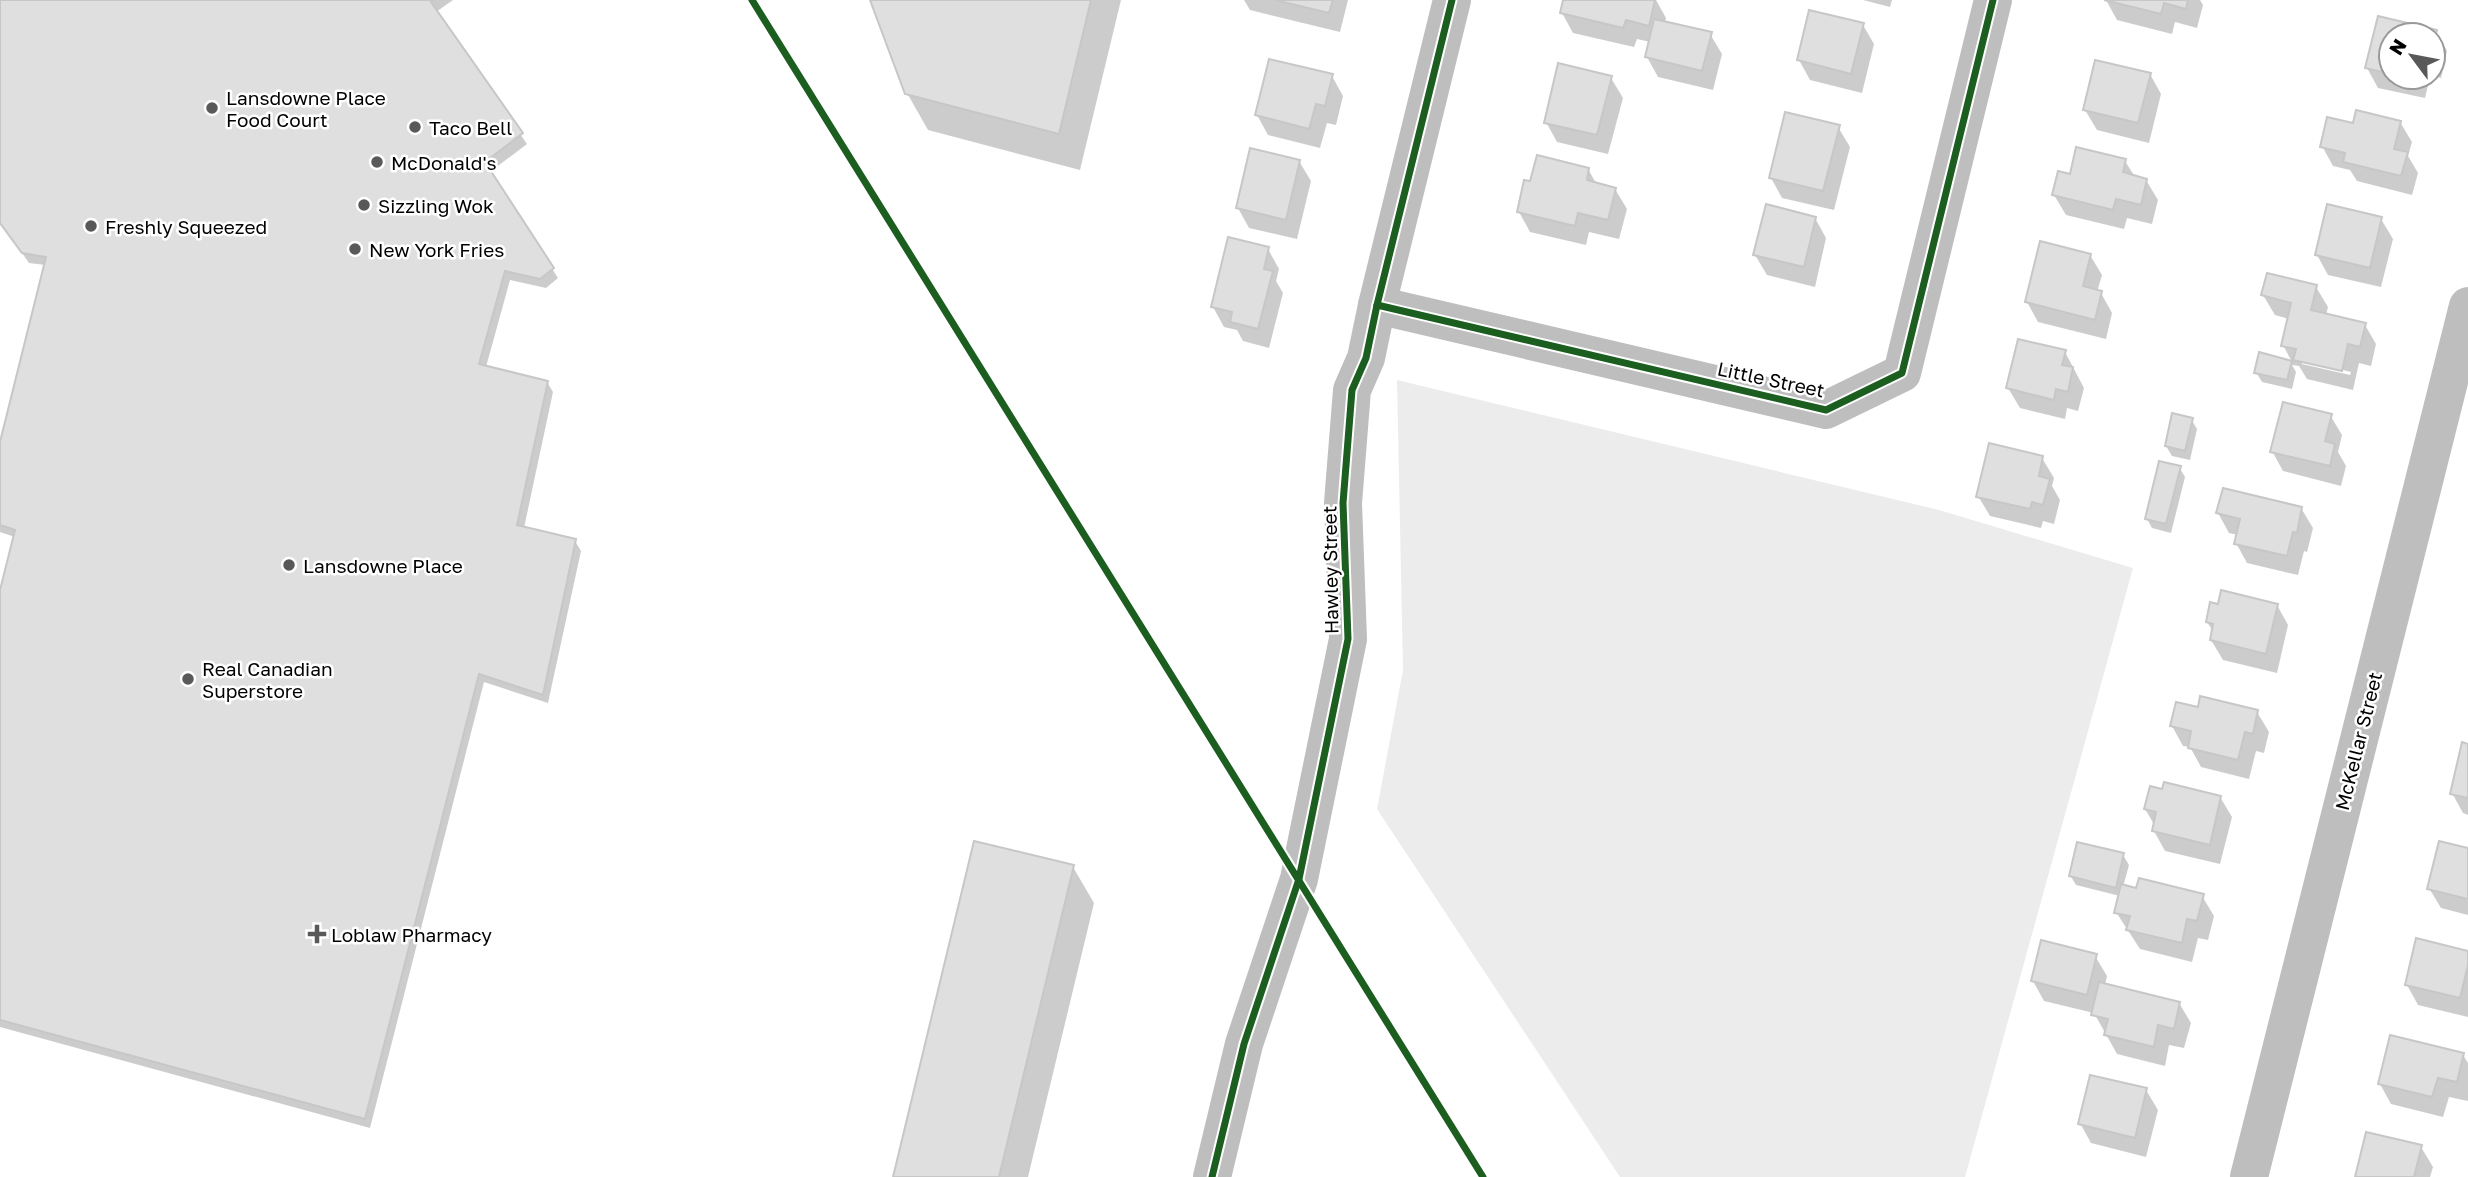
<svg xmlns="http://www.w3.org/2000/svg" width="2468" height="1177" font-family="'Golos Text',sans-serif">
  <style>
    .green { fill: #ececec }
    .shadow { fill: #0003; fill-rule: evenodd }
    .building { fill: #dfdfdf; stroke: #c7c7c7; stroke-width: 2 }
    .lines { fill: none; stroke-linecap: round; stroke-linejoin: round }
    .minor { stroke: #bebebe; stroke-width: 38 }
    .cycleway-casing { stroke: #fff; stroke-width: 11 }
    .cycleway { stroke: #1b5e20; stroke-width: 7 }
    .poi-dot { fill: #595959; stroke: #fff; stroke-width: 2.5 }
    .labels { text-anchor: middle; dominant-baseline: central; stroke-width: 5; stroke-linejoin: round; paint-order: stroke }
    .poi-label { font-size: 19px; fill: #000; stroke: #fff; text-anchor: start }
    .street-label { font-size: 19px; fill: #000; stroke: #fff }
  </style>
  <rect width="100%" height="100%" fill="#fff"/>
  <path class="green" d="M1397 380 1939 510 2133 568 1965 1177H1620L1377 809 1403 670Z"/>
  <g class="shadow">
    <path d="M0 0H453L436 12 527 144 490 172 558 278 546 288 510 280 486 367 547 382 553 392 524 528 575 541 581 551 548 703 484 682 370 1128 0 1027V597L15 537 0 532V449L46 265 29 263 0 221Z"/>
    <path d="M872 0H1121L1080 170 928 130 907 93Z"/>
    <path d="M1244 0H1348L1340 32 1250 10Z"/>
    <path d="M1565 0H1656L1666 18 1665 23 1710 34 1722 54 1713 90 1658 77 1647 57 1650 42 1637 39 1634 47 1573 33 1562 13Z"/>
    <path d="M1863 0H1892L1890 7Z"/>
    <path d="M2106 0H2200L2203 5 2197 28 2175 22 2172 34 2117 20Z"/>
    <path d="M2379 18 2436 31 2447 51 2441 78 2433 76V35H2391V77H2430L2425 98 2378 88 2367 68Z"/>
    <path d="M1863 25 1874 44 1862 93 1810 80 1799 60Z"/>
    <path d="M2150 74 2161 94 2149 143 2097 130 2085 110Z"/>
    <path d="M1332 76 1343 96 1336 125 1327 123 1320 148 1268 135 1257 115Z"/>
    <path d="M1611 78 1623 98 1608 154 1557 142 1546 122Z"/>
    <path d="M2400 122 2412 142 2408 156 2418 173 2412 195 2357 181 2350 170 2333 166 2322 146 2354 125Z"/>
    <path d="M1838 127 1850 147 1834 210 1782 198 1771 178Z"/>
    <path d="M1299 161 1311 181 1297 239 1249 228 1238 208Z"/>
    <path d="M2125 161 2135 177 2146 180 2158 200 2152 224 2127 218 2124 229 2066 215 2054 195 2071 176Z"/>
    <path d="M1588 169 1597 185 1615 189 1627 209 1619 239 1589 232 1586 245 1530 232 1519 212Z"/>
    <path d="M1815 218 1826 238 1815 287 1767 275 1755 255Z"/>
    <path d="M2381 219 2393 239 2381 287 2328 275 2317 255Z"/>
    <path d="M1268 249 1279 269 1276 281 1283 293 1269 348 1243 341 1237 330 1224 327 1213 307Z"/>
    <path d="M2090 255 2102 275 2097 292 2101 293 2112 313 2106 339 2038 322 2027 302Z"/>
    <path d="M2316 287 2328 307 2326 315 2365 325 2376 344 2371 366 2359 363 2353 390 2307 379 2299 366 2292 365 2296 372 2292 389 2262 382 2256 372 2260 355 2292 362 2283 345 2289 319 2275 315 2263 295ZM2302 360 2351 372 2350 375 2302 364Z"/>
    <path d="M2065 352 2084 388 2078 411 2067 408 2065 419 2020 408 2008 388Z"/>
    <path d="M2330 415 2342 435 2338 452 2346 466 2341 486 2283 471 2272 451Z"/>
    <path d="M2191 419 2197 429 2190 460 2172 456 2166 446Z"/>
    <path d="M2042 458 2054 478 2052 486 2060 500 2054 524 2043 521 2041 528 1990 516 1978 496Z"/>
    <path d="M2179 467 2185 477 2171 533 2152 528 2147 519Z"/>
    <path d="M2301 508 2313 528 2307 552 2304 551 2298 575 2247 563 2236 543 2238 535 2229 533 2218 513Z"/>
    <path d="M2277 605 2288 625 2277 673 2223 660 2211 640 2213 631 2207 622Z"/>
    <path d="M2199 709 2257 712 2269 732 2264 753 2256 751 2249 779 2201 767 2190 747 2183 746 2172 726Z"/>
    <path d="M2468 746V815L2463 813 2452 793Z"/>
    <path d="M2220 797 2232 817 2220 864 2165 851 2154 831 2155 826 2145 809Z"/>
    <path d="M2468 850V915L2441 908 2429 888Z"/>
    <path d="M2123 855 2129 865 2123 887 2202 896 2214 916 2208 940 2198 938 2192 962 2140 949 2116 912 2120 896 2076 885 2070 875Z"/>
    <path d="M1073 867 1094 903 1028 1177H895Z"/>
    <path d="M2468 953V1017L2418 1005 2407 985Z"/>
    <path d="M2095 956 2107 976 2105 985 2179 1003 2191 1023 2184 1048 2169 1045 2165 1066 2117 1054 2094 1013 2044 1001 2033 981Z"/>
    <path d="M2463 1055 2468 1063V1101L2449 1097 2443 1117 2391 1104 2380 1084Z"/>
    <path d="M2146 1090 2158 1110 2146 1157 2091 1143 2080 1123Z"/>
    <path d="M2421 1147 2433 1167 2430 1177H2357Z"/>
  </g>
  <g class="building">
    <path d="M0 0H434L431 2 523 133 485 162 554 268 540 279 505 271 479 364 548 381 517 525 576 539 543 695 479 674 365 1119 0 1020V590L15 530 0 525V442L46 257 22 253 0 223Z"/>
    <path d="M870 0H1091L1059 134 905 94Z"/>
    <path d="M1275 0H1333L1329 13Z"/>
    <path d="M1563 0H1655L1649 26 1626 20 1623 28 1560 13Z"/>
    <path d="M2104 0H2188L2186 9 2164 3 2161 14Z"/>
    <path d="M1809 10 1864 23 1851 74 1797 60Z"/>
    <path d="M2378 16 2437 30 2433 45V35H2391V74L2365 68Z"/>
    <path d="M1654 19 1712 32 1702 71 1645 57Z"/>
    <path d="M1269 59 1333 74 1325 106 1316 104 1309 129 1255 115Z"/>
    <path d="M2095 60 2151 73 2138 123 2083 110Z"/>
    <path d="M1558 63 1612 76 1597 135 1544 123Z"/>
    <path d="M2356 110 2401 121 2394 149 2408 152 2401 176 2343 162 2345 153 2320 147 2327 117 2353 123Z"/>
    <path d="M1785 112 1840 125 1823 191 1769 178Z"/>
    <path d="M2076 147 2126 159 2123 172 2147 179 2141 205 2116 199 2113 210 2052 195 2058 171 2070 174Z"/>
    <path d="M1250 148 1300 160 1286 220 1236 208Z"/>
    <path d="M1537 155 1589 168 1587 180 1616 188 1608 220 1578 213 1575 226 1517 212 1524 180 1530 181Z"/>
    <path d="M1766 204 1816 217 1804 267 1753 255Z"/>
    <path d="M2327 204 2382 217 2370 268 2315 255Z"/>
    <path d="M1228 237 1269 247 1264 269 1273 271 1258 329 1230 322 1232 312 1211 307Z"/>
    <path d="M2040 241 2091 254 2083 286 2102 291 2095 320 2025 302Z"/>
    <path d="M2267 273 2317 285 2311 310 2366 323 2360 347 2348 344 2342 371 2293 360 2296 349 2281 346 2291 303 2261 295Z"/>
    <path d="M2018 339 2066 350 2062 365 2073 367 2068 392 2056 389 2054 400 2006 388Z"/>
    <path d="M2259 352 2292 361 2287 380 2254 373Z"/>
    <path d="M2283 402 2332 414 2325 441 2335 444 2330 466 2270 452Z"/>
    <path d="M2172 413 2193 418 2185 451 2165 446Z"/>
    <path d="M1989 443 2043 456 2039 476 2050 479 2043 505 2032 502 2030 509 1976 497Z"/>
    <path d="M2159 461 2181 466 2166 524 2145 519Z"/>
    <path d="M2223 488 2302 507 2297 533 2293 532 2287 556 2234 544 2240 519 2216 513Z"/>
    <path d="M2221 590 2278 604 2266 654 2210 640 2213 624 2206 622 2210 602 2218 604Z"/>
    <path d="M2200 696 2258 710 2253 734 2245 732 2238 760 2188 748 2191 731 2170 726 2176 702 2198 707Z"/>
    <path d="M2462 742 2468 744V798L2450 794Z"/>
    <path d="M2164 782 2221 796 2210 845 2152 831 2156 812 2144 809 2150 786 2162 789Z"/>
    <path d="M974 841 1074 865 999 1177H893Z"/>
    <path d="M2439 841 2468 848V899L2427 889Z"/>
    <path d="M2077 842 2124 853 2116 888 2069 876Z"/>
    <path d="M2139 878 2204 894 2197 921 2187 919 2182 943 2126 930 2130 916 2114 913 2121 884 2136 888Z"/>
    <path d="M2416 938 2468 951V965L2460 998 2405 985Z"/>
    <path d="M2041 940 2097 954 2087 995 2031 981Z"/>
    <path d="M2099 982 2180 1002 2174 1029 2158 1025 2154 1047 2104 1035 2108 1019 2091 1015Z"/>
    <path d="M2390 1035 2464 1053 2457 1082 2438 1078 2432 1097 2378 1084Z"/>
    <path d="M2090 1075 2147 1088 2135 1138 2078 1124Z"/>
    <path d="M2366 1132 2422 1145 2414 1177H2355Z"/>
  </g>
  <g class="lines">
    <g class="minor">
      <path d="M1377 305 1826 410 1902 373 1993 0"/>
      <path d="M1212 1177 1244 1044 1299 879 1348 639 1343 503 1352 390 1366 358 1377 305 1452 0"/>
      <path d="M2249 1177 2468 306"/>
    </g>
    <defs>
      <g id="cycleway">
        <path d="M752 0 1483 1177"/>
        <path d="M1377 305 1826 410 1902 373 1993 0"/>
        <path d="M1212 1177 1244 1044 1299 879 1348 639 1343 503 1352 390 1366 358 1377 305 1452 0"/>
      </g>
    </defs>
    <use href="#cycleway" class="cycleway-casing"/>
    <use href="#cycleway" class="cycleway"/>
  </g>
  <g class="poi-dot">
    <circle cx="212" cy="108" r="7"/>
    <circle cx="415" cy="127" r="7"/>
    <circle cx="377" cy="162" r="7"/>
    <circle cx="364" cy="205" r="7"/>
    <circle cx="91" cy="226" r="7"/>
    <circle cx="355" cy="249" r="7"/>
    <circle cx="289" cy="565" r="7"/>
    <circle cx="188" cy="679" r="7"/>
    <path d="M313.5 923.5h7v7h7v7h-7v7h-7v-7h-7v-7h7z"/>
  </g>
  <g class="labels">
    <g class="poi-label">
      <text x="226" y="97">Lansdowne Place<tspan x="226" dy="22">Food Court</tspan></text>
      <text x="429" y="127">Taco Bell</text>
      <text x="391" y="162">McDonald's</text>
      <text x="378" y="205">Sizzling Wok</text>
      <text x="105" y="226">Freshly Squeezed</text>
      <text x="369" y="249">New York Fries</text>
      <text x="303" y="565">Lansdowne Place</text>
      <text x="202" y="668">Real Canadian<tspan x="202" dy="22">Superstore</tspan></text>
      <text x="331" y="934">Loblaw Pharmacy</text>
    </g>
    <g class="street-label">
      <text transform="translate(1771 379) rotate(12)">Little Street</text>
      <text transform="translate(1330 570) rotate(-91)">Hawley Street</text>
      <text transform="translate(2358 741) rotate(-76)">McKellar Street</text>
    </g>
  </g>
  <g transform="translate(2412 56) rotate(302)"><circle r="33" fill="#ffffff" stroke="#999999" stroke-width="2"/>
  <path d="M0-5L12 26L0 18L-12 26Z" fill="#595959"/>
  <text y="-10" font-size="19" font-weight="bold" text-anchor="middle" fill="#000000">N</text>
  </g>
</svg>
